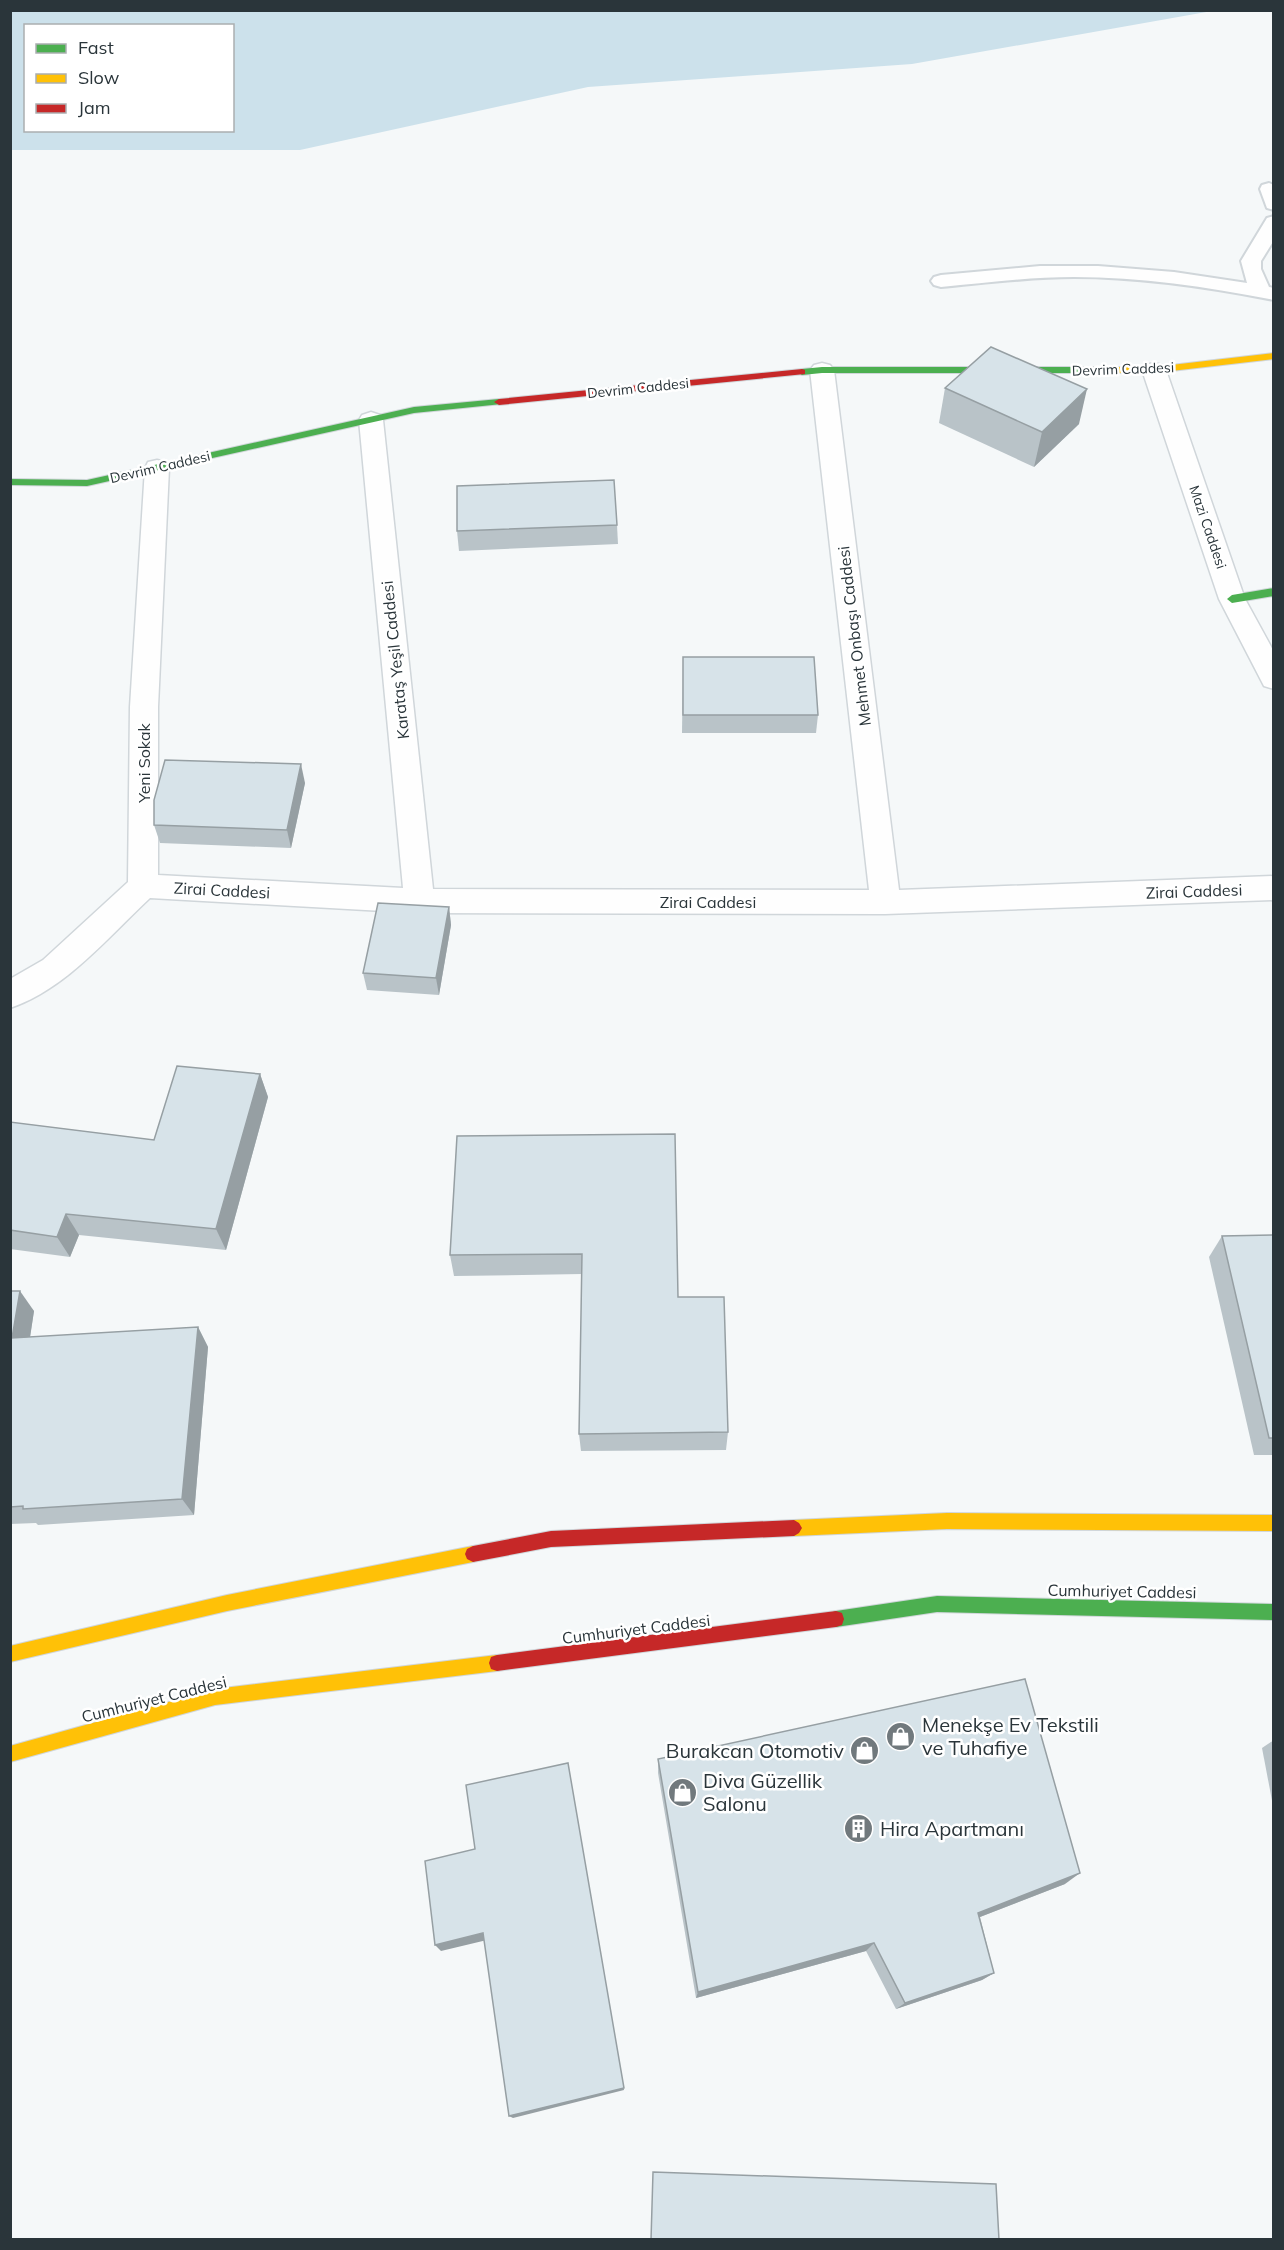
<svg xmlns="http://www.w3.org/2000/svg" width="1284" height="2250" font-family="Mulish,sans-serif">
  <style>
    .green { fill: #cce1eb; fill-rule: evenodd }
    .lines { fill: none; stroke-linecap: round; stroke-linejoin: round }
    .lane-casing { stroke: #d0d6da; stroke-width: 4 }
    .street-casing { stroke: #d0d6da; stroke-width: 3 }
    .fast-casing { stroke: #d0d6da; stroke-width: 2 }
    .slow-casing { stroke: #d0d6da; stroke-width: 2 }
    .jam-casing { stroke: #d0d6da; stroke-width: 2 }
    .lane { fill: #fefefe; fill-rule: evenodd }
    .street { fill: #fefefe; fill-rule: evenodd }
    .fast { fill: #4caf50; fill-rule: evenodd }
    .slow { fill: #ffc107; fill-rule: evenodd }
    .jam { fill: #c62828; fill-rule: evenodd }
    .wall { fill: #b9c3c8 }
    .shaded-wall { fill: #969fa3 }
    .building { fill: #d7e3e9; stroke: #969fa3; stroke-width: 1.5 }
    .labels { text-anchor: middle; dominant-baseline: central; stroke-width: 5; stroke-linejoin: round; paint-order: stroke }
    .far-street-label { font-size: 14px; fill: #2a353a; stroke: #fff }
    .street-label { font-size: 16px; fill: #2a353a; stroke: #fff }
    .near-poi-label { font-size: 20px; fill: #2a353a; stroke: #fff; text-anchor: start }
  </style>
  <rect width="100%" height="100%" fill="#f5f8f9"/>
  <path class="green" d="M10 11 11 10 1212 11 912 64 588 87 300 150H11ZM26 26H232V130H26Z"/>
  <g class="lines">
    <defs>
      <g id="lane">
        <path d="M1269 183 1274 185V210L1267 208 1260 189 1262 185Z"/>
        <path d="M1274 216V240L1261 261V269L1269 287 1274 288V300C1208 287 1141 277 1074 277 1029 277 985 283 941 287L934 285 931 281 934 277 941 275 1040 266H1098L1174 272 1247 283 1241 261 1267 218Z"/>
      </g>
      <g id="street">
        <path d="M822 363 830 365 834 370 899 890 1274 876V900L885 914 419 913 150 898C108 937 66 989 10 1008V979L43 960 128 882 130 707 145 468 148 462 157 460 166 462 169 468 158 707V875L403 888 359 420 362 415 371 412 380 415 383 420 433 889 869 890 810 370 814 365Z"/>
        <path d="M1154 363 1162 365 1166 370 1245 599 1274 652V689L1264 686 1219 599 1142 370 1146 365Z"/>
      </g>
      <g id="fast">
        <path d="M822 367H1109L1114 370 1109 373H822L802 375 797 372 802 369Z"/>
        <path d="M499 399 504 402 502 404 414 413 87 486 10 485V479L87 480 414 407Z"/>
        <path d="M1274 588V596L1232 603 1227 599 1232 595Z"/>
        <path d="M937 1596 1274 1604V1620L937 1612 836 1627 830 1625 828 1619 830 1613 836 1611Z"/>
      </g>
      <g id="slow">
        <path d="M1274 353V359L1154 373H1109L1104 370 1109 367H1154Z"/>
        <path d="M947 1513 1274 1515V1531L947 1529 794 1536 789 1533 786 1528 789 1523 794 1520Z"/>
        <path d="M473 1546 479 1549 481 1554 479 1559 473 1562 227 1611 10 1662V1646L227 1595Z"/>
        <path d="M497 1655 503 1657 505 1663 503 1669 497 1671 215 1705 10 1762V1746L215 1689Z"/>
      </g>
      <g id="jam">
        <path d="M802 369 805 370V374L499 405 494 402 499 399Z"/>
        <path d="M794 1520 799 1523 802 1528 799 1533 794 1536 551 1547 473 1562 467 1559 465 1554 467 1549 473 1546 551 1531Z"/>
        <path d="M836 1611 842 1613 844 1619 842 1625 836 1627 497 1671 491 1669 489 1663 491 1657 497 1655Z"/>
      </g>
    </defs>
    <use href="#lane" class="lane-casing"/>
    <use href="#street" class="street-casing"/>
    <use href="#fast" class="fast-casing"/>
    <use href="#slow" class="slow-casing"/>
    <use href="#jam" class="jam-casing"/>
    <use href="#lane" class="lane"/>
    <use href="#street" class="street"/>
    <use href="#fast" class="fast"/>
    <use href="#slow" class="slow"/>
    <use href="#jam" class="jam"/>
  </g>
  <g class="wall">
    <path d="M945 388 1079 424 1034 467 939 423Z"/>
    <path d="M617 525 618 544 459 551 457 531Z"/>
    <path d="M683 657 818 715 816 733H682Z"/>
    <path d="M305 783 291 848 160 843 154 825Z"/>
    <path d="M449 907 451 925 439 995 367 990 363 973Z"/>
    <path d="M260 1074 268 1097 226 1250 79 1235 70 1257 10 1249V1122L154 1140Z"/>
    <path d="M457 1136 678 1297 728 1432 726 1450 581 1451 579 1434 582 1274 454 1276 450 1255Z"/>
    <path d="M1274 1235V1455H1254L1209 1257 1222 1236Z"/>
    <path d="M10 1291 34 1311 30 1337 198 1327 208 1347 194 1515 38 1525 36 1523 10 1524Z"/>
    <path d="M1274 1740V1811L1262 1748Z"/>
    <path d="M658 1759 1065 1884 980 1917 994 1973 982 1980 896 2009 866 1951 696 1998 658 1773Z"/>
  </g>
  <g class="shaded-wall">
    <path d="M1087 389 1079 424 1034 467 1042 432Z"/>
    <path d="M301 764 305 783 291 848 287 830Z"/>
    <path d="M449 907 451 925 439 995 436 978Z"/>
    <path d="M260 1074 268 1097 226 1250 216 1229Z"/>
    <path d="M66 1214 79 1235 70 1257 57 1237Z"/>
    <path d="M20 1291 34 1311 27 1357 12 1338Z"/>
    <path d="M198 1327 208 1347 194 1515 182 1499Z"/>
    <path d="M568 1763 624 2090 513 2118 509 2116Z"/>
    <path d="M1080 1873 1065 1884 967 1922 978 1913Z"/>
    <path d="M483 1933 487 1940 441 1951 435 1945Z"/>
    <path d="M874 1943 866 1951 696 1998 698 1992Z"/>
    <path d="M994 1973 982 1980 896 2009 905 2003Z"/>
  </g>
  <g class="building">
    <path d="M991 347 1087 389 1042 432 945 388Z"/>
    <path d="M614 480 617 525 457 531V486Z"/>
    <path d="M683 657H814L818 715H683Z"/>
    <path d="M165 760 301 764 287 830 154 825V800Z"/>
    <path d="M378 903 449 907 436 978 363 973Z"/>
    <path d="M177 1066 260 1074 216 1229 66 1214 57 1237 10 1230V1122L154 1140Z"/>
    <path d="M675 1134 678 1297H724L728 1432 579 1434 582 1254 450 1255 457 1136Z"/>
    <path d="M1274 1235V1438H1269L1222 1236Z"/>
    <path d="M10 1291H20L12 1338 198 1327 182 1499 23 1509V1506L10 1507Z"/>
    <path d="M1025 1679 1080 1873 978 1913 994 1973 905 2003 874 1943 698 1992 658 1759Z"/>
    <path d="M568 1763 624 2088 509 2116 483 1933 435 1945 425 1861 475 1849 466 1785Z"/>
    <path d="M653 2172 996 2184 999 2240H651Z"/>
  </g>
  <defs>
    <symbol id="shop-disc" viewBox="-11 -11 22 22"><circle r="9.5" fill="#71797d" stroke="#fff"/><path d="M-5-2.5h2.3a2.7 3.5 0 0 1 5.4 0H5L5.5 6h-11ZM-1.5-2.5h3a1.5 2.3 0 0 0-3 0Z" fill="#fff"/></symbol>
    <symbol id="building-disc" viewBox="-11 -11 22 22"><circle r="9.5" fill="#71797d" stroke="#fff"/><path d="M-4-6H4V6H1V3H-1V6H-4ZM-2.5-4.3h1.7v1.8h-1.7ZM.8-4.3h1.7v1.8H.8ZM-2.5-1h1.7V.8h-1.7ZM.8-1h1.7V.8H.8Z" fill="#fff"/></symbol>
  </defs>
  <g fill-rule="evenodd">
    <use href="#shop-disc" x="884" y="1720" width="33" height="33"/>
    <use href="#shop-disc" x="848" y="1734" width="33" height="33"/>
    <use href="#shop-disc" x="666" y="1776" width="33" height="33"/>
    <use href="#building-disc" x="842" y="1812" width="33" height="33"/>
  </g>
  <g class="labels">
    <g class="far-street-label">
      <text transform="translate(1123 369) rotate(-2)">Devrim Caddesi</text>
      <text transform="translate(638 388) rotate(-6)">Devrim Caddesi</text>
      <text transform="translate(160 467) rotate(-13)">Devrim Caddesi</text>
      <text transform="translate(1208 527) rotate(71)">Mazi Caddesi</text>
    </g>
    <g class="street-label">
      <text transform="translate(854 636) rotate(-97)">Mehmet Onbaşı Caddesi</text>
      <text transform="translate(395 660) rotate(-96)">Karataş Yeşil Caddesi</text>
      <text transform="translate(144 763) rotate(-90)">Yeni Sokak</text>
      <text transform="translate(222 890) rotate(3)">Zirai Caddesi</text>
      <text transform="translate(1194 891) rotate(-2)">Zirai Caddesi</text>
      <text x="708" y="902">Zirai Caddesi</text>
      <text transform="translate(1122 1591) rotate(1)">Cumhuriyet Caddesi</text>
      <text transform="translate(636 1629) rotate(-7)">Cumhuriyet Caddesi</text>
      <text transform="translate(154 1699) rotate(-14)">Cumhuriyet Caddesi</text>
    </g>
    <g class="near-poi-label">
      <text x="922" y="1724">Menekşe Ev Tekstili<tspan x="922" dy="23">ve Tuhafiye</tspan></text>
      <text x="844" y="1750" text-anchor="end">Burakcan Otomotiv</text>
      <text x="703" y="1780">Diva Güzellik<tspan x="703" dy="23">Salonu</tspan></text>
      <text x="880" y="1828">Hira Apartmanı</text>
    </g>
  </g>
  <rect width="1284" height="2250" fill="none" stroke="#2a353a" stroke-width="24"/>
  <rect x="24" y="24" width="210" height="108" fill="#ffffff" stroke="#aaaeb0" stroke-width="1.5"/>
  <rect x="36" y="44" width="30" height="9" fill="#4caf50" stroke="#aaaeb0" stroke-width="1.5"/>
  <text x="78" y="54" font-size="18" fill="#2a353a">Fast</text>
  <rect x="36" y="74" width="30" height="9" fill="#ffc107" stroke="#aaaeb0" stroke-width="1.5"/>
  <text x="78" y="84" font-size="18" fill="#2a353a">Slow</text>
  <rect x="36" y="104" width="30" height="9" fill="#c62828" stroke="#aaaeb0" stroke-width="1.5"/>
  <text x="78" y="114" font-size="18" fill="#2a353a">Jam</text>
</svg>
